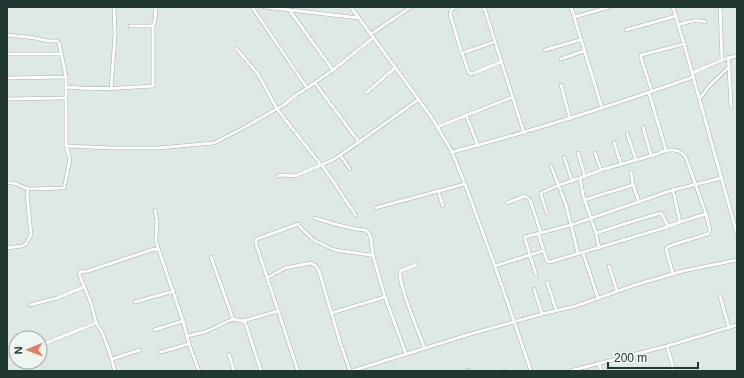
<svg xmlns="http://www.w3.org/2000/svg" width="744" height="378" font-family="Helvetica,sans-serif">
  <style>
    .lines { fill: none; stroke-linecap: round; stroke-linejoin: round }
    .minor-casing { stroke: #a2b0ab; stroke-width: 4 }
    .minor { stroke: #fff; stroke-width: 3 }
  </style>
  <rect width="100%" height="100%" fill="#dfe9e4"/>
  <g class="lines">
    <defs>
      <g id="minor">
        <path d="M252 7 307 88"/>
        <path d="M264 7 359 18"/>
        <path d="M351 7 432 118 451 150 465 184 495 266 531 371"/>
        <path d="M457 7C453 8 450 9 450 14L461 51 462 53 469 73 471 74 474 73 501 62"/>
        <path d="M484 7 524 133"/>
        <path d="M571 7 602 108"/>
        <path d="M673 7 684 44 737 234"/>
        <path d="M720 7 722 60"/>
        <path d="M290 11 333 70"/>
        <path d="M574 17 610 7"/>
        <path d="M678 25C688 22 695 19 705 22"/>
        <path d="M130 26H153"/>
        <path d="M626 30 676 16"/>
        <path d="M371 34 411 7"/>
        <path d="M7 35 35 38 48 41H57L59 43 66 77V146L70 159 65 184 64 188 28 189 27 194 31 235 26 244 22 246 7 248"/>
        <path d="M236 48 258 74 277 109 329 175 356 216"/>
        <path d="M545 50 580 40"/>
        <path d="M462 53 494 42"/>
        <path d="M7 54H61"/>
        <path d="M561 59 584 51"/>
        <path d="M729 67 731 107"/>
        <path d="M692 73 722 60 737 56"/>
        <path d="M7 78 66 77"/>
        <path d="M315 83 359 142"/>
        <path d="M561 85 570 119"/>
        <path d="M66 87C96 90 123 88 153 86V26L155 20 156 7"/>
        <path d="M111 89 115 35 114 7"/>
        <path d="M652 92 641 58V55L684 44"/>
        <path d="M366 93 396 67"/>
        <path d="M649 93 666 150"/>
        <path d="M699 98 702 96 709 86 729 67 728 57"/>
        <path d="M7 99 65 98"/>
        <path d="M466 115 478 146"/>
        <path d="M437 127 513 97"/>
        <path d="M643 127 651 155"/>
        <path d="M627 133 636 160"/>
        <path d="M614 142 621 164"/>
        <path d="M66 146 113 148H158L214 143 247 126 285 104 296 95 307 88 333 70 374 37"/>
        <path d="M452 152C533 131 614 105 693 77"/>
        <path d="M578 153 585 176 580 178 583 195 596 233 599 248"/>
        <path d="M595 153 601 170"/>
        <path d="M340 155 350 169"/>
        <path d="M564 157 572 181"/>
        <path d="M551 166 566 205 578 253"/>
        <path d="M631 172 633 185"/>
        <path d="M278 176 284 175 295 176 333 160 359 142 419 99"/>
        <path d="M585 176 601 170 657 154C667 149 680 147 686 158L706 214 710 230 708 234 669 246 666 249 673 274"/>
        <path d="M7 183C15 181 21 187 28 189"/>
        <path d="M438 191 443 206"/>
        <path d="M584 200 633 185 639 202"/>
        <path d="M507 203 525 196 528 198 530 200 541 233"/>
        <path d="M375 208 465 184"/>
        <path d="M155 210 157 222 156 237V242L183 321 189 344 199 371"/>
        <path d="M547 213 541 195V193L559 185 580 178"/>
        <path d="M315 218 338 225 356 229 365 230 369 233 371 239 373 256 385 297 406 354"/>
        <path d="M680 222 706 214"/>
        <path d="M538 233 547 261 550 262 664 228 680 222 673 190"/>
        <path d="M596 233 637 220 661 213 668 226"/>
        <path d="M583 253 598 298"/>
        <path d="M211 257 233 319"/>
        <path d="M416 265 400 271C399 279 403 288 405 296 411 314 418 331 425 349"/>
        <path d="M495 266 530 255 525 239V237L571 225 673 190 722 178"/>
        <path d="M609 266 617 291"/>
        <path d="M536 275 530 255 543 251"/>
        <path d="M267 278 285 268 306 264 311 263 316 266 319 271 340 342 350 371"/>
        <path d="M547 282 556 310"/>
        <path d="M534 289 542 314"/>
        <path d="M720 296 729 328"/>
        <path d="M135 302 174 291"/>
        <path d="M30 305 57 298 84 287"/>
        <path d="M331 313 385 297"/>
        <path d="M243 321 278 311"/>
        <path d="M154 330 183 321"/>
        <path d="M187 336 205 332 233 319 243 321 245 322 261 371"/>
        <path d="M41 345 96 323"/>
        <path d="M667 346 674 371"/>
        <path d="M161 352 189 344"/>
        <path d="M229 354 234 371"/>
        <path d="M112 359 140 350"/>
        <path d="M599 364 601 371"/>
        <path d="M468 370 469 371"/>
        <path d="M115 371 109 351 102 332 96 323 91 303 79 274 80 272 88 271 154 249 159 250"/>
        <path d="M298 371 256 244V241L257 239 298 224 302 229 315 241 335 250 370 255 373 256"/>
        <path d="M352 371 467 335 542 314 576 306 635 285 683 271 737 260"/>
        <path d="M504 371H505"/>
        <path d="M570 371 667 346 737 325"/>
      </g>
    </defs>
    <use href="#minor" class="minor-casing"/>
    <use href="#minor" class="minor"/>
  </g>
  <rect width="744" height="378" fill="none" stroke="#213731" stroke-width="16"/>
  <g transform="translate(28 350) rotate(268)"><circle r="19" fill="#eff6f2" stroke="#9daaa5"/>
  <path d="M0-3L7 15L0 10L-7 15Z" fill="#e77c5f"/>
  <text y="-6" font-size="11" font-weight="bold" text-anchor="middle" fill="#213731">N</text>
  </g>
  <path d="M608 362v6h90v-6" fill="none" stroke="#213731" stroke-width="2"/>
  <text x="614" y="362" font-size="12" fill="#213731" stroke="#eff6f2" stroke-width="3" paint-order="stroke">200 m</text>
</svg>
